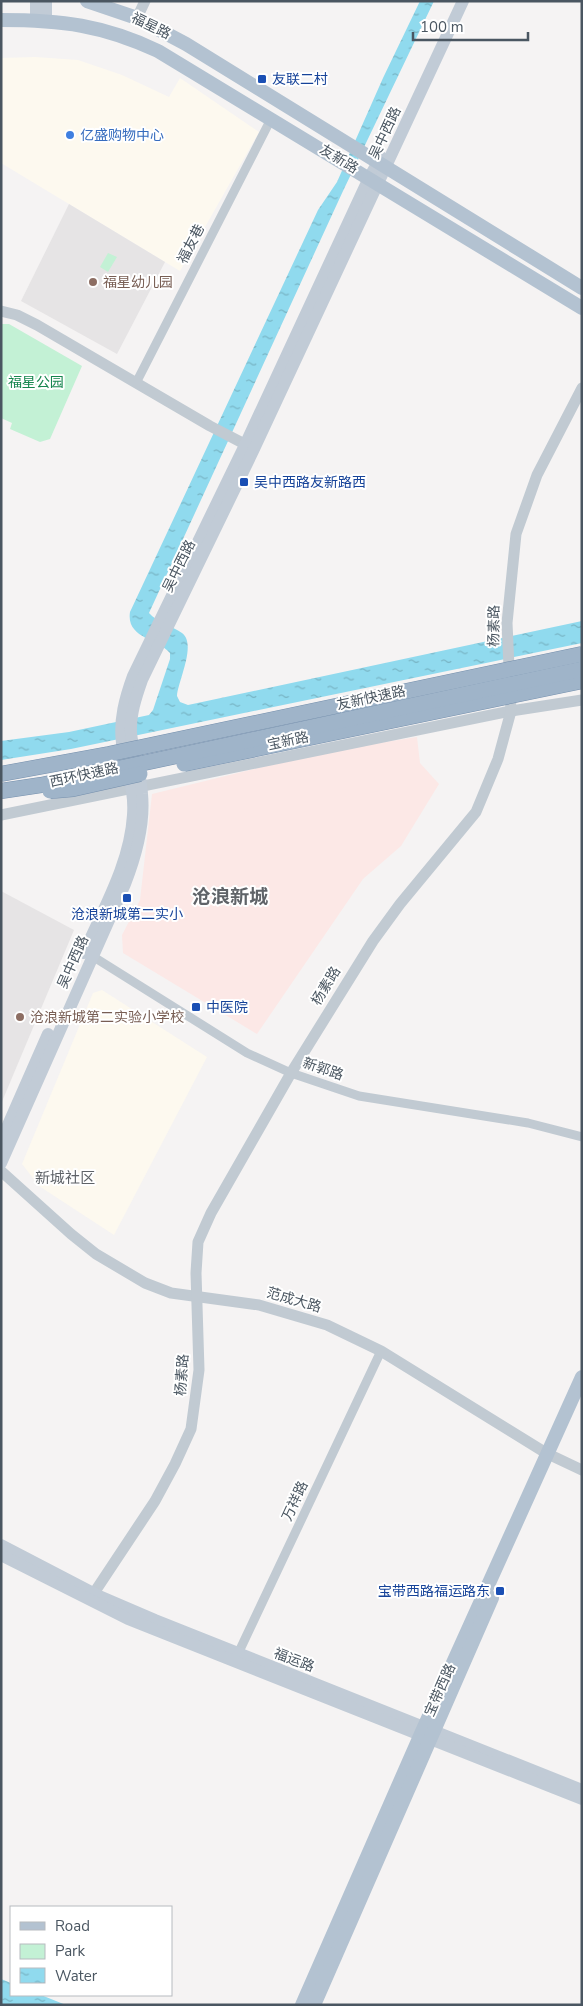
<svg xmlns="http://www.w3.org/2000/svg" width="583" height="2006" font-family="'Nunito Sans','Noto Sans SC',sans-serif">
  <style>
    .commercial { fill: #fdf9ef }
    .education { fill: #e6e4e5 }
    .medical { fill: #fce8e6 }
    .park { fill: #c3f1d5 }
    .water { fill: url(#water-ripples) }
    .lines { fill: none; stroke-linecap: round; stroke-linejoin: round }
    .minor { stroke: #c1cad2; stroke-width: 9 }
    .tertiary { stroke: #c1cad2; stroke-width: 11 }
    .secondary { stroke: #c1cbd6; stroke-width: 12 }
    .primary { stroke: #b3c2d1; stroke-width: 14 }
    .trunk-bridge-casing { stroke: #7690ad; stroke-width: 16; stroke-linecap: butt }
    .trunk-bridge { stroke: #9fb4c9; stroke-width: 15 }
    .transit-dot { fill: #1a4fb4; stroke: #fff; stroke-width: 2 }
    .shop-dot { fill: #3f7fe0; stroke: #fff; stroke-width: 2 }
    .education-dot { fill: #8d6e63; stroke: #fff; stroke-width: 2 }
    .labels { text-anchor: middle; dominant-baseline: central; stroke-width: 4; stroke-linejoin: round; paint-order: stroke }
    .street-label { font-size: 14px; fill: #4a5661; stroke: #fff }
    .transit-label { font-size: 14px; fill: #164399; stroke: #fff; text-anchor: start }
    .shop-label { font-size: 14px; fill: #366cbe; stroke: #fff; text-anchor: start }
    .education-label { font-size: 14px; fill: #785e54; stroke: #fff; text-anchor: start }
    .park-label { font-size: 14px; fill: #17864f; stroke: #fff }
    .neighbourhood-label { font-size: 15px; fill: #5f6368; stroke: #fff }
    .district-label { font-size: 19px; font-weight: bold; fill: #5f6368; stroke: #fff }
  </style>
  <defs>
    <pattern id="water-ripples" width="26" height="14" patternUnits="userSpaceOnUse" patternTransform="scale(1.25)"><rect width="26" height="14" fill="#90daee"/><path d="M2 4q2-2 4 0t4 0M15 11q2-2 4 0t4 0" fill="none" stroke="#78b4c4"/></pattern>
  </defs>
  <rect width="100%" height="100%" fill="#f5f3f3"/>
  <g class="commercial">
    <path d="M35 57 78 60 122 75 169 97 180 78 259 132 180 271 1 163V58Z"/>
    <path d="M102 990 207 1057 114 1235 39 1186 22 1164 93 993Z"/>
  </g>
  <g class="education">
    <path d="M69 204 165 262 117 354 21 301Z"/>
    <path d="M1 891 74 930 1 1104Z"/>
  </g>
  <path class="medical" d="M417 737 420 763 439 784 401 846 363 879 257 1034 123 953 122 935 140 900 152 794 328 751Z"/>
  <g class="park">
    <path d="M108 253 117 257 108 272 100 267Z"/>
    <path d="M1 324H9L82 366 50 439 40 442 10 429 12 423 1 418Z"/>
  </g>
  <g class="water">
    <path d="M420 1H434L343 191 149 613C157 622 172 626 182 633 197 644 178 681 177 696L180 702 188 705 582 621V643L71 749 1 760V741L69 732 149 715 153 710 170 659V653C157 638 126 638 130 612L318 210 337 182 383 78Z"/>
    <path d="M1 1979 11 1983V1995H41L66 2005H1Z"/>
  </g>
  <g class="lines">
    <g class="minor">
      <path d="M136 383 271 119"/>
      <path d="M89 954 247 1053 291 1073 359 1096 528 1123 582 1137"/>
      <path d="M236 1658 381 1351"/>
    </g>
    <g class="tertiary">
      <path d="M137 18 145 1"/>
      <path d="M1 311 17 315 37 325 210 426 254 449"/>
      <path d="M1 815 511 711 582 700"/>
      <path d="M1 1171 71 1234 96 1254 145 1283 171 1293 259 1305 327 1325 381 1351 546 1453 582 1470"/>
      <path d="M90 1599 155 1501 175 1464 191 1429 199 1370 196 1273 198 1242 211 1213 291 1073 373 941 400 904 476 812 498 759 511 711 507 623 516 534 537 475 582 388"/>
    </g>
    <g class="secondary">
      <path d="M36 20V1"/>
      <path d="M46 20V1"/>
      <path d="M84 953C103 909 130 864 133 815 135 790 126 767 122 743 119 720 125 698 133 676L245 445 369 178 381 157"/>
      <path d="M1 1141 48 1034"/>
      <path d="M1 1163 125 884C136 856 145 825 142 794 141 773 133 753 131 733 130 715 136 697 142 680L254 449 463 1"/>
      <path d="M1 1545 99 1596 155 1620 582 1790"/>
      <path d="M1 1555 128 1619 582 1799"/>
    </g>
    <g class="primary">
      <path d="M87 1 137 18 186 44 582 288"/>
      <path d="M1 20C61 20 103 25 158 51L582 308"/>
      <path d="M302 2005 424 1727 582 1377"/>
      <path d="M314 2005 492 1598"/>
    </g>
    <defs>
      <g id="trunk-bridge">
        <path d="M184 764 582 681"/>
        <path d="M1 774 109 754 582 654"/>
        <path d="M1 791 41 785 582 669"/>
        <path d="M50 791 73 789 140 774"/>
      </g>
    </defs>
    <use href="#trunk-bridge" class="trunk-bridge-casing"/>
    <use href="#trunk-bridge" class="trunk-bridge"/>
  </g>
  <g class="transit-dot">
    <rect x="257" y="74" width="10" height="10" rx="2.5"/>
    <rect x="239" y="477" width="10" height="10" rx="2.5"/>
    <rect x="122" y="893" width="10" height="10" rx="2.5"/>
    <rect x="191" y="1002" width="10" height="10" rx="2.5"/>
    <rect x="495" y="1586" width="10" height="10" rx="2.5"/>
  </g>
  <circle class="shop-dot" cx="70" cy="135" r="5"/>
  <g class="education-dot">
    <circle cx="93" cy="282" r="5"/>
    <circle cx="20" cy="1017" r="5"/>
  </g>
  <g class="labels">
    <g class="street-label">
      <text transform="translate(151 26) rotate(26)">福星路</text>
      <text transform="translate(385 133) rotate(-65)">吴中西路</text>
      <text transform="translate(339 159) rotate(31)">友新路</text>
      <text transform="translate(191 244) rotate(-63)">福友巷</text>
      <text transform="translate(179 566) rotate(-64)">吴中西路</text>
      <text transform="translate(494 626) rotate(-89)">杨素路</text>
      <text transform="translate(371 698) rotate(-12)">友新快速路</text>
      <text transform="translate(288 741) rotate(-12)">宝新路</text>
      <text transform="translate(84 775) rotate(-12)">西环快速路</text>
      <text transform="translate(73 962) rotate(-66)">吴中西路</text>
      <text transform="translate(326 986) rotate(-59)">杨素路</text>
      <text transform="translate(323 1069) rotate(19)">新郭路</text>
      <text transform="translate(294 1300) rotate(16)">范成大路</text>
      <text transform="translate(182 1375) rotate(-86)">杨素路</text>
      <text transform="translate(295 1501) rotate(-65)">万祥路</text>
      <text transform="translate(294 1660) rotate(21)">福运路</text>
      <text transform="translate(440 1690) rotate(-66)">宝带西路</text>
    </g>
    <g class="transit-label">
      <text x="272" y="79">友联二村</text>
      <text x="254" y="482">吴中西路友新路西</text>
      <text x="127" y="914" text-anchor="middle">沧浪新城第二实小</text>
      <text x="206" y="1007">中医院</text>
      <text x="490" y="1591" text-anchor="end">宝带西路福运路东</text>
    </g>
    <g class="shop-label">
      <text x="80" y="135">亿盛购物中心</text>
    </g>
    <g class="education-label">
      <text x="103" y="282">福星幼儿园</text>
      <text x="30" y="1017">沧浪新城第二实验小学校</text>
    </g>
    <g class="park-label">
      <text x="36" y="382">福星公园</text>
    </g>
    <g class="neighbourhood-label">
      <text x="65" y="1178">新城社区</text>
    </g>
    <g class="district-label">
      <text x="230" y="897">沧浪新城</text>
    </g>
  </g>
  <rect width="583" height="2006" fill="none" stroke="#4a5661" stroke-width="5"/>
  <rect x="10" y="1906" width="162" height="90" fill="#ffffff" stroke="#b7bbc0"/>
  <rect x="20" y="1922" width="25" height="8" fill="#b3c2d1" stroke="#b7bbc0"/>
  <text x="55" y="1931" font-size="15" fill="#4a5661">Road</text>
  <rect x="20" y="1944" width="25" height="15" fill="#c3f1d5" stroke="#b7bbc0"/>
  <text x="55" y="1956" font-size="15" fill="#4a5661">Park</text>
  <rect x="20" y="1968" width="25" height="15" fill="url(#water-ripples)" stroke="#b7bbc0"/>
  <text x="55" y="1981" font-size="15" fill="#4a5661">Water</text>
  <path d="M413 32v8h115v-8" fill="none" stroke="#4a5661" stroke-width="2.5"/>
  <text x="420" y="32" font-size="15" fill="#4a5661" stroke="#ffffff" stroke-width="4" paint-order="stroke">100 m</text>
</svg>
